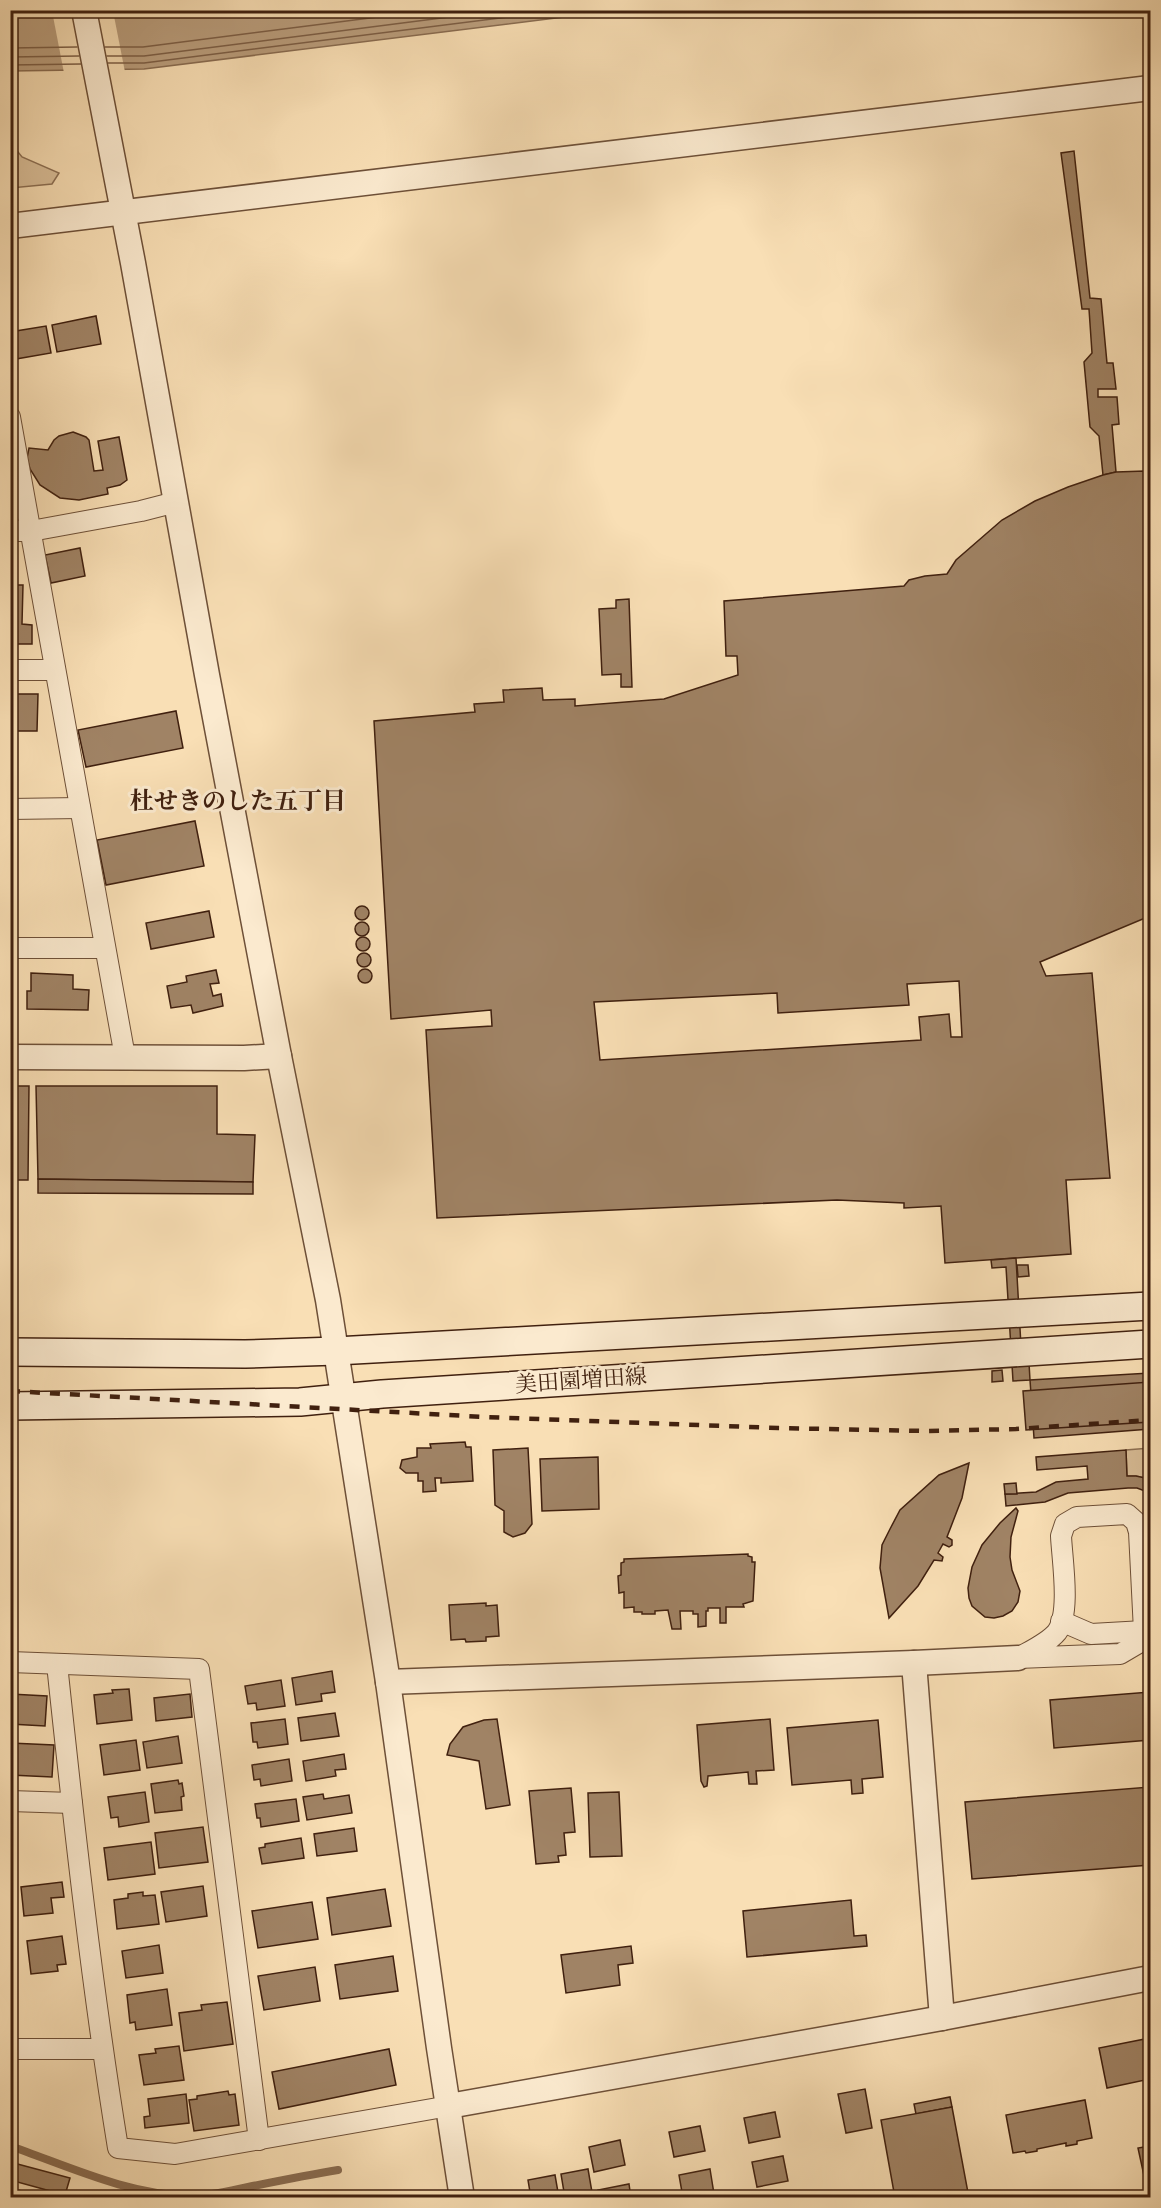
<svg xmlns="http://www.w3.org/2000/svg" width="1161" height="2208" font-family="'IM FELL DW Pica','Noto Serif JP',serif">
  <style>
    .park { fill: #dabf99; stroke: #8d7054; stroke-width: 1.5 }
    .water { fill: #ba9e7d; stroke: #896c51; stroke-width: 1.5 }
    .pier { fill: #f9dfb5 }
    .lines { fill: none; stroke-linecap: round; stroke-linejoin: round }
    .shore { stroke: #7d5f46; stroke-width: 1.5 }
    .stream { stroke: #896c51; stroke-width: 8 }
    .building { fill: #a08365; stroke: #40200f; stroke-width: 1.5; fill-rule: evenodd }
    .minor-casing { stroke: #6e5038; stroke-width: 22 }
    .tertiary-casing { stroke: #6e5038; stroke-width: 27 }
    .secondary-casing { stroke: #40200f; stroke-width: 30 }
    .minor { stroke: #fbeacf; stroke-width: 20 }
    .tertiary { stroke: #fbeacf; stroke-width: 24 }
    .secondary { stroke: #fbeacf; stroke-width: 27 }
    .rail { stroke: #40200f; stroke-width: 4.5; stroke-dasharray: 10 10; stroke-linecap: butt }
    .labels { text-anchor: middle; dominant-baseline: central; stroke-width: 6; stroke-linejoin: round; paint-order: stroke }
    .street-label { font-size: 22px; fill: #40200f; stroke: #fbeacf }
    .neighbourhood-label { font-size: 24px; font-weight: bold; fill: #40200f; stroke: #fbeacf }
  </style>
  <rect width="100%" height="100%" fill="#f9dfb5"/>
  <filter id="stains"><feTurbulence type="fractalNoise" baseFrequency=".00333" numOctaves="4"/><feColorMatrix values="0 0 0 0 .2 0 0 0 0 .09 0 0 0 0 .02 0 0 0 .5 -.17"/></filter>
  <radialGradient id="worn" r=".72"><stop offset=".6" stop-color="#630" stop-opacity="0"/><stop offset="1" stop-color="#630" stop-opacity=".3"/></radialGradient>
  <g class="park">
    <path d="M10 142 22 157 59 173 52 184 11 188Z"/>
    <path d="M1150 1448V1479L1136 1476H1127L1126 1450Z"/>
  </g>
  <path class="water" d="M10 11H612L144 69 11 71Z"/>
  <path class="pier" d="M52 11H113L125 72 64 73Z"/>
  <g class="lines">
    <g class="shore">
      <path d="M105 47H143L433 10"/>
      <path d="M10 48 77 47"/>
      <path d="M107 56H144L504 10"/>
      <path d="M10 57 79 56"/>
      <path d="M108 63H144L564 10"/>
      <path d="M10 65 81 64"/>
    </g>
    <path class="stream" d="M10 2146C68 2166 128 2195 190 2196 209 2196 229 2191 248 2187 278 2181 308 2175 338 2170"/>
  </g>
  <g class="building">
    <path d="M1074 151 1090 298 1101 299 1107 363H1113L1116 389H1098V397H1117L1119 424 1112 425 1116 472 1103 475 1099 436 1090 427 1084 362 1092 353 1089 309H1082L1061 153Z"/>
    <path d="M96 316 101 344 57 352 52 325Z"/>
    <path d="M46 326 51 353 10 360V332Z"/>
    <path d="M73 432 86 437 89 440 94 471 103 470 98 441 119 437 127 480 120 485 107 488 108 494 79 500 60 498 40 485 30 469 27 458 29 448 48 450 54 440 59 436Z"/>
    <path d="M1145 471 1150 472V916L1040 962 1046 976 1092 973 1110 1178 1066 1180 1071 1254 945 1263 941 1206 904 1208V1203L837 1200 437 1218 426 1030 492 1026 491 1010 391 1019 374 721 475 712 474 704 504 702 503 690 542 688 543 700 575 699V706L664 699 738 675 737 656H726L724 601 904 586 909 580 925 576 947 574 956 560 1002 520 1035 501 1068 487 1103 475 1116 472ZM959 981 962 1037H951L949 1014 919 1017 921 1040 600 1060 594 1002 777 993 778 1013 909 1005 907 984Z"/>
    <path d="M80 548 85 576 51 583 45 555Z"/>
    <path d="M10 573 11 585H23L22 624 32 625V644H10Z"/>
    <path d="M629 599 632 687H621V674L602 675 599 609 616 608V600Z"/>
    <path d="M10 694H38L37 731H10Z"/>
    <path d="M176 711 183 748 86 767 78 730Z"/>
    <path d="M195 821 204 866 106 885 97 840Z"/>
    <circle cx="362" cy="913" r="7"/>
    <path d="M209 911 214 937 151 949 146 923Z"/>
    <circle cx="362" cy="929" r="7"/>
    <circle cx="363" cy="944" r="7"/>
    <circle cx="364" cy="960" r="7"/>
    <circle cx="365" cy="976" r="7"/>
    <path d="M216 970 219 983 210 984 213 996 221 994 223 1006 193 1013 191 1005 171 1008 167 986 187 982 186 976Z"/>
    <path d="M31 973 73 975V989L89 990 88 1010 27 1009V991H31Z"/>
    <path d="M10 1086H29L28 1180H10Z"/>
    <path d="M36 1086H217V1134L255 1135 253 1182 38 1179Z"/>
    <path d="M38 1179 253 1182V1194L38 1193Z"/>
    <path d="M1016 1258 1021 1346H1028L1030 1380 1013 1381 1006 1267 992 1268 991 1260Z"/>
    <path d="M1017 1265H1028L1029 1276 1018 1277Z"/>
    <path d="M1002 1370 1003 1381 992 1382V1371Z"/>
    <path d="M1150 1373V1429L1034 1438 1030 1380Z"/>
    <path d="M1150 1382V1422L1026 1430 1023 1391Z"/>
    <path d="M465 1442 466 1447H471L473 1481 441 1483V1478H435L436 1491 423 1492V1481H418V1473H406L400 1468 402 1460 417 1457V1448H431L430 1444Z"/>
    <path d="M528 1448 532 1524 525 1533 513 1537 504 1532V1511L495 1505 493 1450Z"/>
    <path d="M1126 1450 1127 1476H1136L1150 1479V1493L1137 1488H1128L1068 1493 1045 1502 1006 1506 1005 1494 1036 1492 1056 1482 1088 1479 1087 1466 1037 1470 1036 1457Z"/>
    <path d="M598 1457 599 1509 542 1511 540 1459Z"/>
    <path d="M969 1463 962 1498 947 1537 952 1540V1545L949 1547 943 1544 938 1553 943 1557 942 1561 934 1560 918 1586 889 1618 880 1568 882 1545 890 1529 900 1510 939 1475Z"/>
    <path d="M1016 1483 1017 1494H1005L1004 1484Z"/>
    <path d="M1016 1508 1018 1511 1011 1537 1010 1557 1012 1570 1020 1591 1018 1602 1012 1611 1003 1616 994 1618 985 1617 972 1606 969 1598 968 1588 972 1567 982 1545 1000 1523Z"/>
    <path d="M748 1554V1556L752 1557V1562H755L753 1601 743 1604 744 1607H726V1623H720V1608H708V1611H706V1626L698 1627V1614H693V1611H680L681 1629H672L668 1610 655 1611V1614H642V1612H634V1607L624 1608V1592L619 1593 618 1576 621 1575V1563L624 1562V1559Z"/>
    <path d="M486 1603V1606L497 1605 499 1636 486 1637V1641L466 1642 465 1639 451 1640 449 1605Z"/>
    <path d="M332 1671 335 1692 321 1694 322 1701 296 1705 292 1678Z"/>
    <path d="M281 1680 285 1706 257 1710 256 1703 248 1704 245 1686Z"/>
    <path d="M129 1689 132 1720 97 1724 94 1695 113 1693 112 1690Z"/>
    <path d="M1150 1692V1740L1054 1748 1050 1700Z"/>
    <path d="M10 1694 47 1696 45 1726 10 1724Z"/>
    <path d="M190 1694 192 1717 156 1721 154 1698Z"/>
    <path d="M335 1713 339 1736 301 1741 298 1718Z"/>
    <path d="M285 1719 288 1744 258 1748 257 1742H253L251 1723Z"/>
    <path d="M497 1719 510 1805 486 1809 479 1761 447 1755 450 1744 463 1727 484 1720Z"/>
    <path d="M770 1719 774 1770 756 1771 757 1784H749L748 1772 708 1776 707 1786 704 1787 701 1781 697 1725Z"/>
    <path d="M878 1720 883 1777 862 1779 863 1793 852 1794 851 1780 792 1785 787 1728Z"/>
    <path d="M178 1736 182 1763 147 1768 143 1742Z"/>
    <path d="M136 1740 140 1770 104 1775 100 1745Z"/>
    <path d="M10 1743 54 1745 52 1777 10 1775Z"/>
    <path d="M344 1754 346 1769 335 1770 336 1776 306 1781 303 1761Z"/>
    <path d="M289 1759 292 1781 261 1786 260 1779 254 1780 252 1765Z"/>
    <path d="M178 1780 179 1784 182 1783 184 1796 181 1797 182 1810 155 1813 151 1784Z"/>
    <path d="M1150 1787V1865L972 1879 965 1802Z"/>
    <path d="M571 1788 575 1832 564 1833 566 1855 558 1856 559 1862 536 1864 529 1791Z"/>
    <path d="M145 1792 149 1822 119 1827 118 1817 111 1818 108 1797Z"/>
    <path d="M619 1792 622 1856 590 1857 588 1793Z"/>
    <path d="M323 1794 324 1799 349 1795 352 1813 307 1820 303 1797Z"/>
    <path d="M296 1799 299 1821 261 1827 260 1818H257L255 1804Z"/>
    <path d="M203 1827 208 1862 159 1868 155 1833Z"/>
    <path d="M354 1828 357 1851 317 1856 314 1834Z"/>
    <path d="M301 1838 304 1858 262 1864 259 1848 265 1847V1844Z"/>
    <path d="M151 1842 155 1874 108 1880 104 1848Z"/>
    <path d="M62 1882 64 1897 51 1898 53 1913 24 1916 21 1887Z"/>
    <path d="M203 1886 207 1916 166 1922 161 1892Z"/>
    <path d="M385 1889 391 1926 332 1935 327 1898Z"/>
    <path d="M143 1892V1896L155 1895 159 1924 117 1929 114 1900 128 1898V1894Z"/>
    <path d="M10 1893 14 1917 10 1918Z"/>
    <path d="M851 1900 854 1936 866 1935 867 1946 747 1957 743 1911Z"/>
    <path d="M312 1902 318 1939 258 1948 252 1911Z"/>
    <path d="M62 1936 66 1964 57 1965 58 1971 31 1974 27 1941Z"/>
    <path d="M159 1945 163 1973 126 1978 122 1951Z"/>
    <path d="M631 1946 633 1963 618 1965 620 1985 566 1993 561 1955Z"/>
    <path d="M393 1956 398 1991 340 1999 335 1965Z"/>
    <path d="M315 1967 320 2001 264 2010 258 1976Z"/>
    <path d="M167 1989 172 2025 136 2030 135 2022 130 2023 127 1995Z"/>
    <path d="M227 2002 233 2044 184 2051 179 2013 202 2010 201 2005Z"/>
    <path d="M1150 2038V2079L1107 2088 1099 2048Z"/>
    <path d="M179 2046 184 2080 144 2085 139 2055 156 2053 155 2049Z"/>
    <path d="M389 2049 396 2085 279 2109 272 2072Z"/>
    <path d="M865 2089 872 2128 846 2133 838 2094Z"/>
    <path d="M228 2091 229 2095 235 2094 239 2125 194 2131 189 2100 197 2099V2096Z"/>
    <path d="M186 2094 189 2123 145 2128 144 2117 150 2116 148 2099Z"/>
    <path d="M950 2097 952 2107 916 2114 914 2104Z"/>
    <path d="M1085 2100 1092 2138 1077 2141V2144L1066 2146V2143L1037 2149V2151L1026 2153 1025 2151 1013 2153 1006 2115Z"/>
    <path d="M952 2107 969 2198H895L881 2120Z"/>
    <path d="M775 2112 780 2137 749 2143 744 2118Z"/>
    <path d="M700 2126 705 2151 674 2157 669 2132Z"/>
    <path d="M620 2140 625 2165 594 2172 589 2147Z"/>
    <path d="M1150 2146V2185H1146L1138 2148Z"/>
    <path d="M783 2156 788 2181 757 2187 752 2162Z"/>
    <path d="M10 2162 70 2178 65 2195 10 2180Z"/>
    <path d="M588 2169 593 2198H565L561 2174Z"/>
    <path d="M710 2169 714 2194 697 2198H683L679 2175Z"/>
    <path d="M555 2175 559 2198H531L528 2180Z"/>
    <path d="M629 2184 631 2198H600L598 2190Z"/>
    <path d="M10 2188 49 2198H10Z"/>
  </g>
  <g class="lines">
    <defs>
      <g id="minor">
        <path d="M10 417 125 1057"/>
        <path d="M10 531H31L141 511 176 502"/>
        <path d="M10 670H55"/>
        <path d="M10 809 80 808"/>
        <path d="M10 948H104"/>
        <path d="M1127 1514 1136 1522 1139 1532 1144 1631 1137 1644 1120 1654 1018 1658C1030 1651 1048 1643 1057 1632 1071 1613 1062 1559 1061 1536L1065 1524 1077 1517Z"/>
        <path d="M1061 1621 1091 1634 1144 1631"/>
        <path d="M10 1662 199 1669 259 2140"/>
        <path d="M57 1664C74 1826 92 1988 118 2148L175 2154 449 2106"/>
        <path d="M10 1801 72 1803"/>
        <path d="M10 2049H102"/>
      </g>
      <g id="tertiary">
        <path d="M84 10 133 263 207 675 279 1056 328 1300 388 1682 439 2048 462 2198"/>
        <path d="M10 226 1150 88"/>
        <path d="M10 1057 244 1058 279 1056"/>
        <path d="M914 1663 1018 1658"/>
        <path d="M388 1682 914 1663 942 2018"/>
        <path d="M449 2106 942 2018 1150 1978"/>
      </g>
      <g id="secondary">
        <path d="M10 1352 245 1354 336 1351 1150 1306"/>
        <path d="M10 1406 300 1402 382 1394 1150 1344"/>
      </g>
    </defs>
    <use href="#minor" class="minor-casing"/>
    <use href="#tertiary" class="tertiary-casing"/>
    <use href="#secondary" class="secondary-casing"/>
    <use href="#minor" class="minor"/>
    <use href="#tertiary" class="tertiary"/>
    <use href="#secondary" class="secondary"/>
    <path class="rail" d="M10 1391 485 1417 778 1428 927 1431 1016 1429 1150 1420"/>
  </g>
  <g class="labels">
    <g class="street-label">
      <text transform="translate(581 1381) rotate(-4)">美田園増田線</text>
    </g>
    <g class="neighbourhood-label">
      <text x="238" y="802">杜せきのした五丁目</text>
    </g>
  </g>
  <rect width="1161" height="2208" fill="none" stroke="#f9dfb5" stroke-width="36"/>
  <rect x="12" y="12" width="1137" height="2184" fill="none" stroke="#40200f" stroke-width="3"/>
  <rect x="18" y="18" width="1125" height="2172" fill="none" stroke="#40200f" stroke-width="1.5"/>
  <rect width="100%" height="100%" filter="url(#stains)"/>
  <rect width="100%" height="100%" fill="url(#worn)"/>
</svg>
